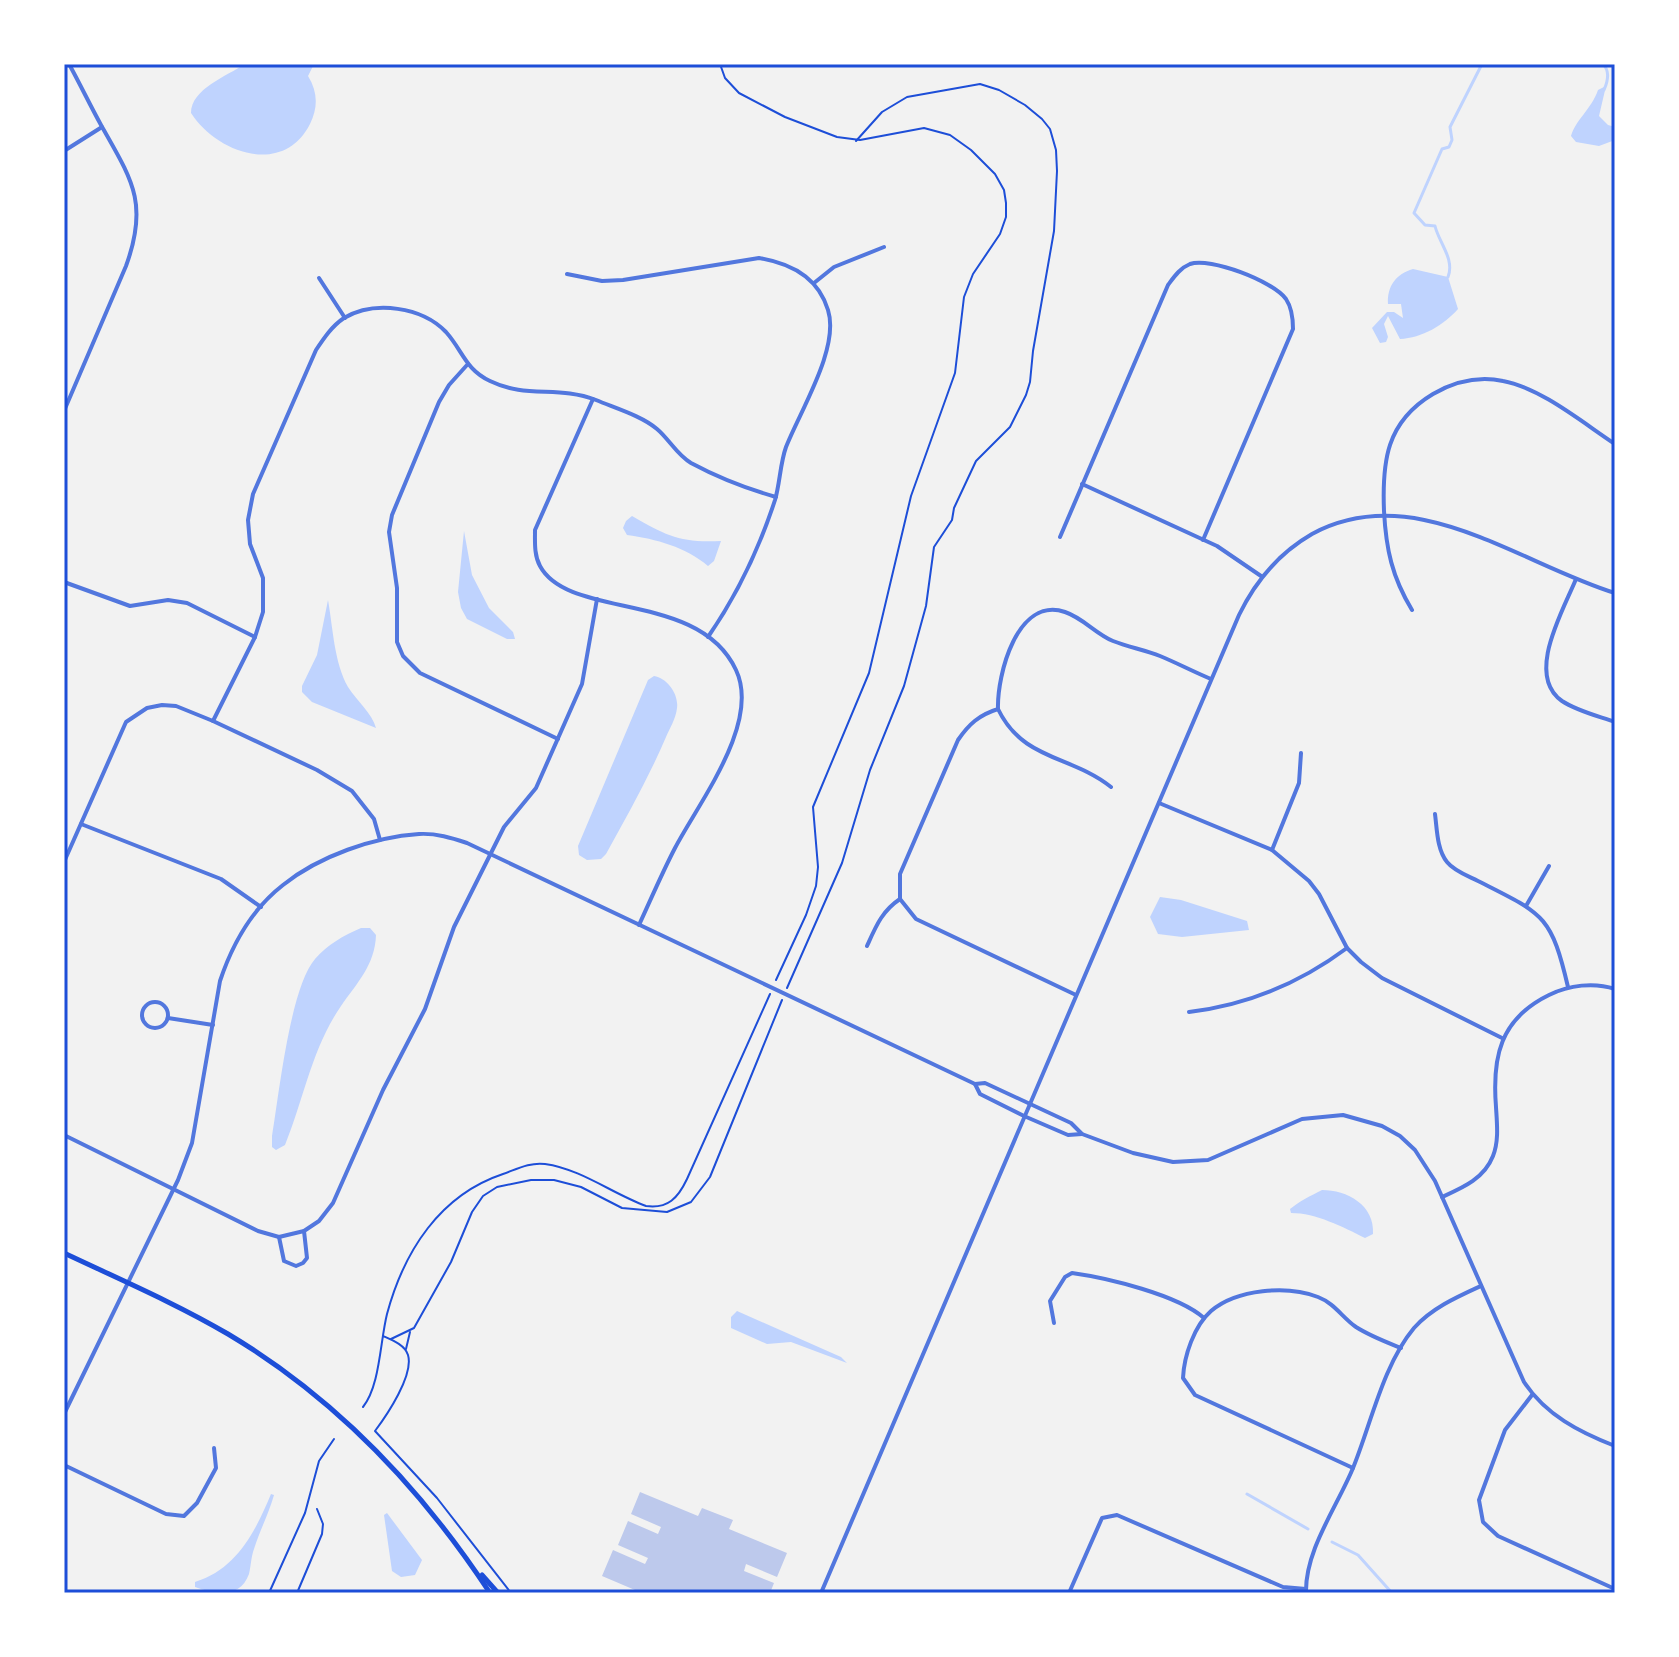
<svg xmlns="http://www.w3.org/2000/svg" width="1679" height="1657" font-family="'Archivo Narrow',sans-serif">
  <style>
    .water { fill: #bfd3fe }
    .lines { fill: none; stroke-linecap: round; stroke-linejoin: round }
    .stream { stroke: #bfd3fe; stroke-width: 3 }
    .building { fill: #bdc9ec }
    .path { stroke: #1d4ed8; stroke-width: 2 }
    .minor { stroke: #5277de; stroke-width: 4 }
    .secondary { stroke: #1d4ed8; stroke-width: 5 }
    .neatline { fill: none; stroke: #1d4ed8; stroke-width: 3 }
  </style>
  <rect width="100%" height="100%" fill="#f2f2f2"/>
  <g class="water">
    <path d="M245 64H314L308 76C318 92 318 108 310 124 283 177 217 153 191 113 191 89 227 76 245 64Z"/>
    <path d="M1606 86 1599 116 1608 125 1615 127V140L1599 146 1576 142 1571 136C1576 119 1591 110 1598 90Z"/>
    <path d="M1413 269 1448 277 1458 309C1444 325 1422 338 1400 339L1388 316 1384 324 1388 337 1386 342 1380 343 1372 328 1387 312H1394L1403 318 1401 304H1388C1387 286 1396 274 1413 269Z"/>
    <path d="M632 516C667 536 680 543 721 541L714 561 708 566C686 547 656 539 627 535L623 528 626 521Z"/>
    <path d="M464 531 472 575 489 608 513 632 515 639H507L467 619 461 608 458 592Z"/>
    <path d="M328 600C333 628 334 662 348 687 357 701 372 713 376 728L312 702 302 692V686L317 655Z"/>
    <path d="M654 676C667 678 679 694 677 708 676 718 670 728 666 737 649 777 627 816 606 854L601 859 587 860 579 855 578 846 648 680Z"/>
    <path d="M1160 897 1181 900 1247 921 1249 930 1182 937 1158 934 1150 917Z"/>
    <path d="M361 928H370L376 935C375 965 357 983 341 1006 312 1048 304 1098 285 1145L276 1150 272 1147V1136C279 1095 290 988 315 959 328 944 343 936 361 928Z"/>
    <path d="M1322 1190C1347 1190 1375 1205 1373 1234L1365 1238C1343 1227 1316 1213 1291 1213L1290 1209C1300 1201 1310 1196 1322 1190Z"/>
    <path d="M737 1311 841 1357 847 1363 791 1342 767 1344 731 1328V1317Z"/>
    <path d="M271 1494 274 1495C269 1513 260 1530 254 1549 251 1557 251 1566 249 1574 240 1599 215 1594 195 1587V1582C237 1569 255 1532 271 1494Z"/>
    <path d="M387 1513 422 1560 415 1575 401 1577 392 1571 384 1515Z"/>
  </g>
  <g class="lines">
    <g class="stream">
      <path d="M1603 64C1610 71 1608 81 1604 90"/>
      <path d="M1448 277C1455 259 1439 243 1435 226L1425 225 1414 213 1442 149 1449 147 1452 140 1450 127 1482 64"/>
      <path d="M1247 1494 1308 1529"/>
      <path d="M1332 1542 1358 1555 1392 1593"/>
    </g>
  </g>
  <path class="building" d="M640 1492 698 1516 702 1508 733 1520 729 1529 787 1553 777 1577 746 1564 744 1571 774 1583 770 1593H642L602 1576 613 1550 645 1564 648 1558 618 1545 628 1521 658 1534 661 1527 631 1514Z"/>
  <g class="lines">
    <g class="path">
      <path d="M720 64 725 78 739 93 785 117 837 137 860 140 924 128 950 135 971 150 995 174 1004 190 1006 203V217L1000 234 973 274 964 297 955 373 911 496 869 673 813 807 818 867 816 886 806 915 776 980"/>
      <path d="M787 988 842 863 870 770 904 686 926 606 934 547 952 520 954 508 976 461 1010 427 1026 395 1030 382 1033 351 1054 231 1057 171 1056 150 1050 129 1042 119 1025 105 999 90 980 84 907 97 882 112 856 141"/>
      <path d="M383 1336C392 1340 405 1345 408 1355 414 1375 387 1415 375 1431L437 1498 511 1593"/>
      <path d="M391 1339 414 1328 451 1262 472 1212 483 1196 497 1187 531 1180H554L581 1187 622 1208 667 1212 691 1202 710 1177 782 1000"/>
      <path d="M406 1349 410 1332"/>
      <path d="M363 1407C380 1386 380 1342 387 1314 404 1251 440 1195 503 1174 517 1169 530 1162 545 1164 581 1169 613 1194 646 1206 668 1209 678 1198 687 1179L770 994"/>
      <path d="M269 1593 305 1513 319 1461 334 1439"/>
      <path d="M297 1593 322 1534 323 1524 317 1509"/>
    </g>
    <g class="minor">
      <path d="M64 151 102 127"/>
      <path d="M567 274 602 281 623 280 759 258C790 263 818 277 828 310 840 348 800 411 786 447 780 464 780 483 775 500 759 549 737 595 708 637"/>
      <path d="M319 278 345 318"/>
      <path d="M814 283 834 267 884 247"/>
      <path d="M467 365 449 385 439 402 392 515 389 532 397 588V642L403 656 420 673 558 739"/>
      <path d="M593 399 535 530C535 542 534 555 540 566 569 620 699 590 736 670 761 723 699 802 675 848 662 873 651 899 639 925"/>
      <path d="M64 411 126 266C149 203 132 180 101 125 90 105 80 84 69 64"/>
      <path d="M1082 484 1217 546 1261 576"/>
      <path d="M1060 537 1168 285C1174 277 1180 268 1190 264 1210 257 1273 281 1286 299 1292 308 1293 318 1293 329L1203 540"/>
      <path d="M1576 579C1563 611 1525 675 1562 701 1577 711 1598 716 1615 722"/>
      <path d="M64 582 130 606 168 600 187 603 255 637"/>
      <path d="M1412 610C1392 577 1386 549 1384 511 1382 462 1386 422 1433 394 1454 382 1479 376 1503 381 1541 388 1583 423 1615 444"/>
      <path d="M998 709C1023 761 1071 755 1111 787"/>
      <path d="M213 721 255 637 263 612V578L250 544 248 520 253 494 316 350C324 338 332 326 344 318 375 300 422 307 446 332 463 351 465 369 490 381 527 399 558 385 596 400 615 408 642 416 657 429 669 439 677 455 691 463 717 477 748 489 776 497"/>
      <path d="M1159 803 1272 850 1309 881 1319 894 1347 948 1361 962 1382 978 1502 1038"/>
      <path d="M1435 814C1437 829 1437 850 1447 862 1454 871 1468 876 1478 881 1543 914 1551 914 1568 987"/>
      <path d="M81 824 221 879 261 907"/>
      <path d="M1272 850 1299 783 1301 753"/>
      <path d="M64 862 126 722 147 708 162 705 176 706 213 721 317 770 352 791 374 819 380 840"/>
      <path d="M900 899 916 919 1076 995"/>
      <path d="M1526 906 1549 866"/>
      <path d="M867 946C876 926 882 911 900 899V874L958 740C969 724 979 715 998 709 997 675 1017 596 1065 612 1083 618 1096 634 1113 641 1128 647 1145 650 1160 656 1177 663 1194 672 1211 679"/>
      <circle cx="155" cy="1015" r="13"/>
      <path d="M1189 1012C1248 1005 1300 983 1347 948"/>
      <path d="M168 1018 213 1025"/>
      <path d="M975 1084 980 1094 1024 1116 1068 1135 1082 1134"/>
      <path d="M64 1135 258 1231 279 1237 304 1231 319 1221 333 1203 383 1090 425 1009 454 927 504 827 536 788 582 684 597 599"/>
      <path d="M1442 1197C1462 1188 1484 1179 1493 1156 1499 1141 1497 1124 1496 1107 1492 1057 1500 1019 1549 995 1569 985 1594 982 1615 989"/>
      <path d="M279 1237 284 1261 296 1266 303 1263 307 1258 304 1231"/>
      <path d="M1054 1323 1050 1301 1065 1277 1072 1273C1108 1278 1178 1295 1204 1318"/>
      <path d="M1532 1395 1505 1430 1479 1500 1483 1522 1498 1536 1615 1589"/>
      <path d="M64 1414 178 1180 192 1143 220 981C232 945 252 909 283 885 319 856 374 837 419 834 436 833 452 838 467 843L975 1084 985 1083 1071 1123 1082 1134 1133 1153 1173 1162 1208 1160 1302 1119 1343 1115 1382 1126 1400 1136 1415 1150 1435 1181 1524 1382C1546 1415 1579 1432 1615 1446"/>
      <path d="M64 1465 166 1514 184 1516 197 1503 216 1468 214 1448"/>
      <path d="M1353 1468 1195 1395 1183 1378C1184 1356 1194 1326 1211 1311 1237 1289 1287 1285 1318 1297 1334 1303 1343 1318 1356 1327 1370 1336 1386 1342 1401 1348"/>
      <path d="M821 1593 1239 615C1256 580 1279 553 1312 534 1414 479 1518 563 1615 593"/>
      <path d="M1069 1593 1102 1518 1117 1515 1283 1587 1306 1589"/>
      <path d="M1306 1593C1305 1550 1337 1507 1353 1468 1371 1424 1383 1365 1414 1328 1432 1308 1457 1297 1481 1286"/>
    </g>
    <g class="secondary">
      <path d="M64 1253C119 1279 175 1303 228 1334 337 1399 421 1488 490 1593"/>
      <path d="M482 1575 498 1593"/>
    </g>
  </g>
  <rect width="1679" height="1657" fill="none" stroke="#ffffff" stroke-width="132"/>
  <rect x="66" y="66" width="1547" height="1525" class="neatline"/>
</svg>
